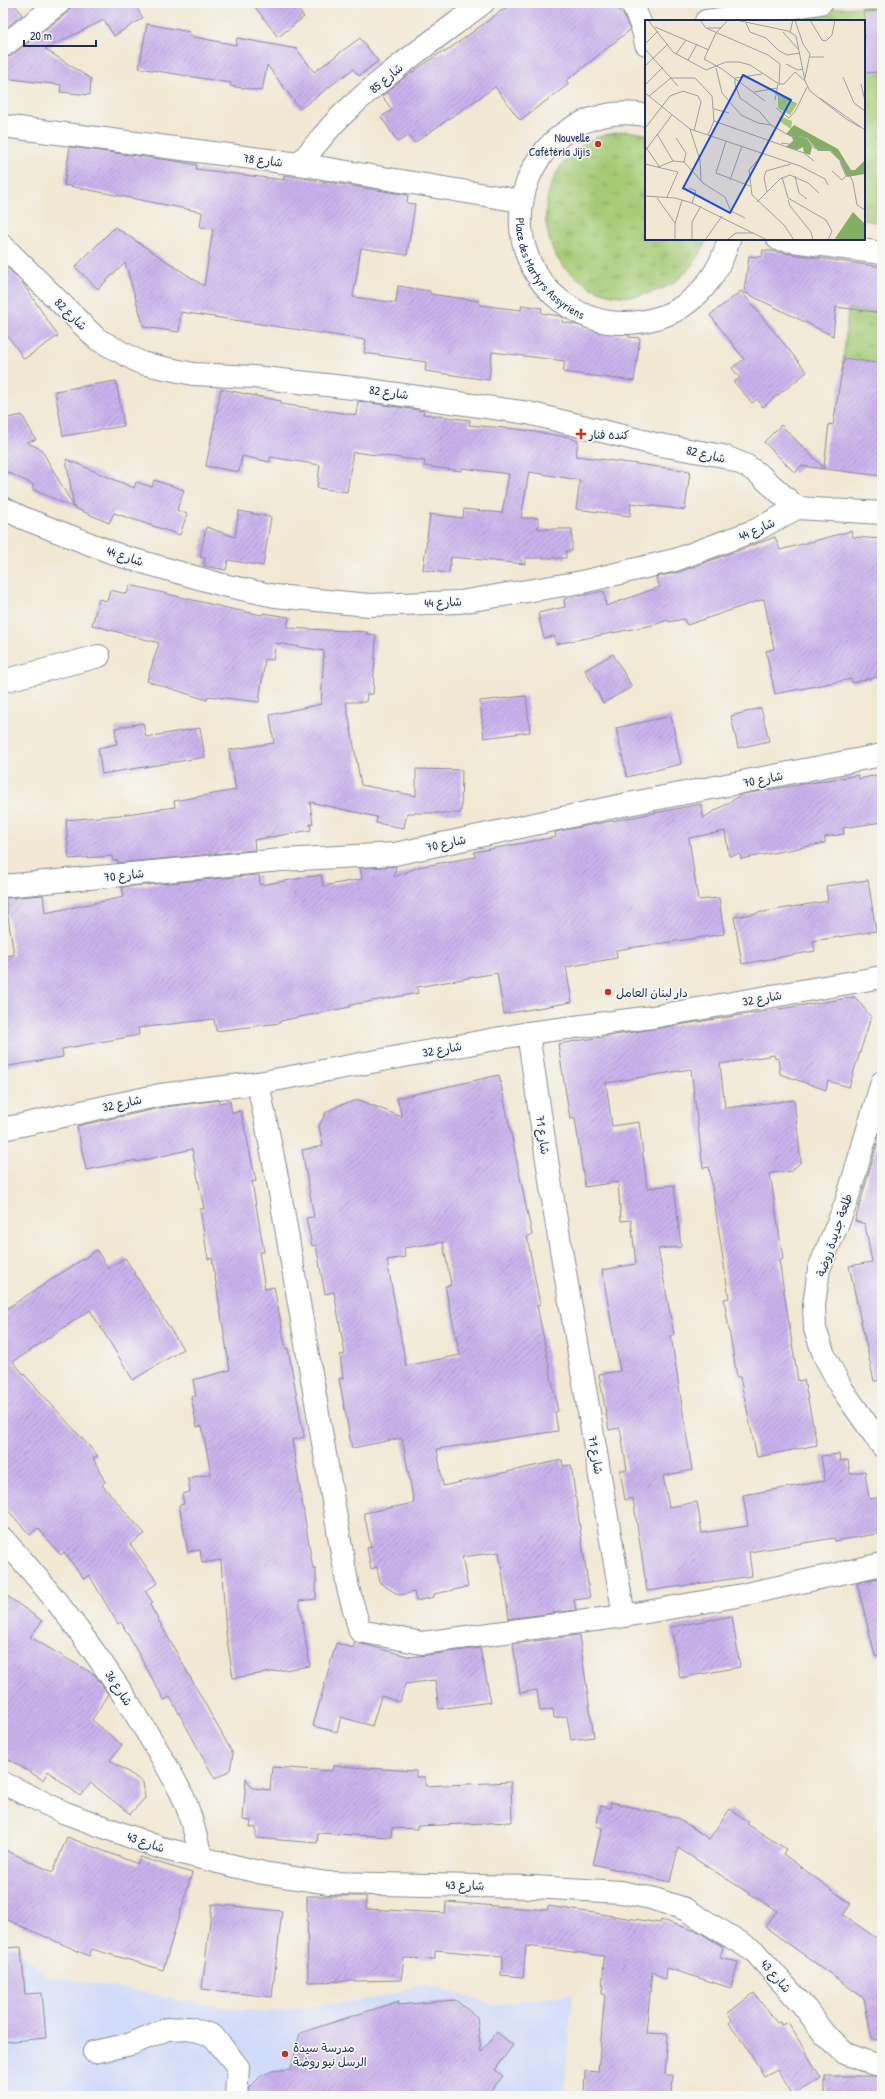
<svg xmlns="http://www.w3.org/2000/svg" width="885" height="2099" font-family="'Patrick Hand','Playpen Sans Arabic',sans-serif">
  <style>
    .built { fill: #d0daf9 }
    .grass { fill: url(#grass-tufts); stroke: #607c6a }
    .building { fill: url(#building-hatch); fill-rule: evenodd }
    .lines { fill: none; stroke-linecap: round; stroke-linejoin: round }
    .minor-casing { stroke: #868b98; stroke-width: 24 }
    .minor { stroke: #fff; stroke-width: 22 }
    .poi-dot { fill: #c8321e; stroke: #f6f6f2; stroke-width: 1.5 }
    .labels { text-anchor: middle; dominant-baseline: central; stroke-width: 3.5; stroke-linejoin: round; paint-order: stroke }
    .street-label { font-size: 12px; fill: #1b2f5e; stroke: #f6f6f2 }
    .poi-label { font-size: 12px; fill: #1b2f5e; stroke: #f6f6f2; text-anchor: start }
    .inset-road { fill: none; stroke: #9c9da4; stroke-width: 1 }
    .view { fill: #1d4ed8; fill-opacity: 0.15; stroke: #1d4ed8; stroke-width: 2 }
    .inset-edge { fill: none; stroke: #1b2f5e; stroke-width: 2 }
  </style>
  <defs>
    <pattern id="grass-tufts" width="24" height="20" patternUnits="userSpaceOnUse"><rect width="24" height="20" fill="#a5ca75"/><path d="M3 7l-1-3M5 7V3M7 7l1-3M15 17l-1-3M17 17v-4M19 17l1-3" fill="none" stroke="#86a463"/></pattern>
    <pattern id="building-hatch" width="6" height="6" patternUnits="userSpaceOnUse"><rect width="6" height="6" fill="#cbb2ed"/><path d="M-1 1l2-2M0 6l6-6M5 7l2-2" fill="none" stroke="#a491c3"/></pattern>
  </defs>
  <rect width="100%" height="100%" fill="#f6f6f2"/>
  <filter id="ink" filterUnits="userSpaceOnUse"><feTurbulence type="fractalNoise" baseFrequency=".025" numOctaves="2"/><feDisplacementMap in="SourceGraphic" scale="8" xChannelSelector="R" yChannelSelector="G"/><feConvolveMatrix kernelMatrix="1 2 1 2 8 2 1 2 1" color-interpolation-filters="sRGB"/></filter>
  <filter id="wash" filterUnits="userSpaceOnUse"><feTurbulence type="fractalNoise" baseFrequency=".012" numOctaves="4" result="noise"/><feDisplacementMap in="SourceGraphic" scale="16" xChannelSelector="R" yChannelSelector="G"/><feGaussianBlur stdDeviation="0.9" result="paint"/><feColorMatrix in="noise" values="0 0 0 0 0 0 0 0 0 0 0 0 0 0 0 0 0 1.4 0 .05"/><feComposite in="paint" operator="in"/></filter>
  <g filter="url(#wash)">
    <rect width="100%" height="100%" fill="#f2e7d2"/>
    <path class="built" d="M3 1941 13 1946 47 1976 141 1992 195 2003 263 2013 378 1998 425 1984 496 2005 573 1994 564 2096H3Z"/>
    <g class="grass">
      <path d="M882 6V223L864 220V21H732L820 9Z"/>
      <path d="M626 131 646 134V239H707C698 258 691 269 675 282 671 285 666 287 661 289 630 302 599 298 574 275 570 272 565 269 562 265 531 223 546 158 596 138 605 134 617 133 626 131Z"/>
      <path d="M848 309 882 313V364L856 360 855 366 843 364Z"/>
    </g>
    <g id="blocks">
      <g class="building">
        <path d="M3 3H14L22 15 3 30Z"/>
        <path d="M74 3H139L135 5 143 18 114 36 104 20 45 49 91 79 90 95 60 92 61 85 3 78V58L11 56 67 13Z"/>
        <path d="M252 3H293L304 17 278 37Z"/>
        <path d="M512 3H614L624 16 630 30 566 81 569 84 520 120 495 87 414 143 409 135 398 142 381 117 392 110 382 96 400 81 443 51 444 53Z"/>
        <path d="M864 11H882V72L864 73Z"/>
        <path d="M147 24 190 32 189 36 236 45 237 38 297 49 314 72 360 38 378 61 359 76 353 69 300 109 267 65 262 91 230 86 231 83 139 68Z"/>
        <path d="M70 147 175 161 197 165 196 169 284 180V175L408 195 407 203 415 204 407 255 361 248 353 297 396 303 398 286 430 291V294L479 301V305L521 310 522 305 542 308 541 313 560 316 563 317 562 322 574 324 598 332 629 335V337L640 338 634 381 563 372 565 361 492 352 489 380 425 371 426 362 364 353 366 340 181 312 179 332 144 327 125 263 98 289 75 267 115 227 204 286 213 229 200 227 202 212 64 185Z"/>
        <path d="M763 250 882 267V313L836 307 833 336 744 292 749 256 762 257Z"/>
        <path d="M3 264 22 282 58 336 24 359 3 329Z"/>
        <path d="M741 291 807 372 763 407 757 399 752 403 734 382 740 378 732 368 744 359 710 315Z"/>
        <path d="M844 358 882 364V476L801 466 795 473 764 442 781 425 824 468 829 424 833 425Z"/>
        <path d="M116 381 124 426 63 436 55 391Z"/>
        <path d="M221 389 281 401V404L356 415 358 401 424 411 423 414 470 420 469 425 516 429 568 437 578 441 576 456 690 471 685 510 631 503 630 516 576 509 580 480 529 472 521 518H538V529H572V551H566V558H525V564L451 557 449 573 423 570 430 514 463 518 464 509 502 513 509 474 462 468 461 471 424 466 425 461 353 452 347 492 317 488 320 465 270 457V462L242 456 239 472 206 466Z"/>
        <path d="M22 415 36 440 26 442 41 449 74 507 66 459 134 488 136 482 152 487 154 480 184 490 177 510 187 514 180 535 114 513 109 523 32 489 34 485 3 470V419Z"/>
        <path d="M239 511 271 517 263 566 228 560 226 570 204 566 205 558 200 557 206 527 235 537Z"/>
        <path d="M851 531 853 537 882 539V575H878L882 597V676L852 683 851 679 775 694 766 651 774 649 764 599 687 625 684 619 669 622 668 620 653 625 556 644 554 636 544 638 538 613 565 607 564 599 604 591 606 606 660 587 656 577 679 572 775 537 780 550Z"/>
        <path d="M130 585 231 609 262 615 263 613 289 617 287 628 367 632V634L376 635 373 694H367L366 702H346L361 785 416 796V769L462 770 461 813H407L404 828 376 823 377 817 310 802 313 824H310L311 830 254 840 255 850 118 863 117 860 113 861 112 856 69 859 66 820 120 815 175 807 174 801 236 790 229 750 274 743 270 715 321 704 324 651 276 643 273 660 265 659 259 702 208 696 207 700 147 681 159 643 92 625 99 599 107 601 110 590 127 594Z"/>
        <path d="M613 654 632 687 603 703 585 670Z"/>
        <path d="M526 696 530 732 484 738 480 701Z"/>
        <path d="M761 708 769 741 738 748 731 716Z"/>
        <path d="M671 716 681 764 627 777 616 728Z"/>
        <path d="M143 723 146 737 200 728 205 757 102 774 98 748 117 744 115 728Z"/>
        <path d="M882 774V822L843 828 844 834 825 837V843L741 859 740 854 729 856 725 831 689 838 698 900 719 898 724 934 616 950 617 958 566 967 572 1002 504 1014 497 973 417 987 418 993 350 1005V1007L280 1021V1023L216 1031 214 1019 138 1028 139 1035 62 1049 63 1057 3 1067V956L14 955 5 898 43 895 45 913 124 897 122 887 259 875 260 885 321 875 323 886 362 879 360 868 396 866 394 877 418 867 475 857 474 852 556 837 555 832 560 831 701 804 703 818 743 794 858 775 859 779Z"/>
        <path d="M868 880 876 931 813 941 815 951 742 964 734 917 828 901 826 886Z"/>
        <path d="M855 997 871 1017 849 1087 828 1081 826 1090 780 1074 778 1058 775 1059 774 1055 720 1064 725 1108 794 1100 801 1162 791 1171 770 1173 783 1259 779 1260 798 1381 804 1380 817 1445 757 1457 740 1377H737L724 1299 729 1298 709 1167 703 1168 691 1069 606 1083 612 1126 639 1122 647 1188 674 1185 681 1247 658 1249 674 1335 671 1336 692 1470 663 1476 669 1507 697 1502 702 1533 748 1526 743 1495 825 1481 821 1456 839 1454 840 1461 848 1460 850 1474 865 1471 869 1499 882 1497V1533L835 1541 834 1538 749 1552 752 1576 647 1591 633 1498 625 1500 620 1470H627L620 1428 609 1430 599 1374 620 1371 602 1270 636 1264 631 1220 621 1221 618 1182 585 1187 575 1118 570 1119 558 1044Z"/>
        <path d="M499 1075 532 1235 527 1236 540 1305H537L558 1411 555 1412 558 1431 437 1449 443 1486 562 1460 563 1466 571 1465 590 1598 574 1600 576 1610 509 1619 499 1552 462 1557 468 1587 434 1594V1597L416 1601 414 1592 399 1595 380 1583 377 1567 371 1569 367 1548 371 1547 364 1513 414 1503 402 1438 352 1448 339 1379 343 1378 340 1355 345 1354 334 1292 325 1294 316 1245 312 1246 306 1218 314 1217 302 1150 323 1146 319 1126 326 1112 340 1105 359 1100 402 1117 397 1098ZM443 1242 451 1285 445 1286 460 1355 406 1366 387 1260 405 1257 404 1248Z"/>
        <path d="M219 1100V1103L230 1101 232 1113 241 1111 256 1181 252 1182 264 1252H259L265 1289 274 1287 286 1349 288 1348 304 1437 292 1440 313 1569H316V1599L299 1601 310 1666 233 1678 226 1633 221 1560 202 1563 200 1550 188 1552 179 1505 184 1504 182 1494 190 1492 188 1478 211 1474 202 1426 197 1427 191 1397 196 1396 193 1380 230 1370 212 1258 208 1259 200 1209H204L192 1149 136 1162V1160L86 1170 77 1126 165 1107Z"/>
        <path d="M877 1144 882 1145V1380L874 1381 849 1266 872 1262 865 1224 855 1221Z"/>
        <path d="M97 1250 108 1269 125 1258 183 1349 133 1380 90 1310 13 1362 98 1456 93 1458 105 1482 102 1485 145 1534 130 1544 158 1583 145 1591 153 1603 150 1605 233 1754 230 1770 215 1779 170 1697 164 1700 121 1622 118 1624 89 1575 84 1579 64 1552 61 1555 38 1528 30 1535 3 1505V1311Z"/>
        <path d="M882 1577V1655L875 1656 857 1583Z"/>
        <path d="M3 1593 42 1621 30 1637 95 1675 108 1694 92 1720 122 1745 110 1760 143 1782 145 1798 130 1814 91 1783 80 1796 48 1771 43 1780 3 1756Z"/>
        <path d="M732 1616 740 1667 680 1678 671 1627Z"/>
        <path d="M579 1635 594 1737 571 1740 567 1716 554 1718 553 1709 540 1711 537 1690 520 1693 513 1644Z"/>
        <path d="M355 1642 411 1657 480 1648 491 1702 439 1709 435 1680 405 1684 400 1702 381 1696 372 1726 341 1717 337 1732 313 1726 336 1643 353 1648Z"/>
        <path d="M333 1766 416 1771V1777H425V1786L511 1782 512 1822 417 1826V1829L392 1828 391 1837 318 1833 317 1843 256 1838V1828L250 1827 251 1821 243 1820 246 1778 252 1788 270 1790 272 1767 332 1771Z"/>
        <path d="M611 1802 678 1818 709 1839 730 1809 749 1822 747 1824 786 1849 783 1854 851 1904 843 1915 882 1942V2039L872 2040 864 1998 765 1927 777 1911 678 1848 670 1882 593 1864 602 1828 596 1826 601 1806 610 1808Z"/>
        <path d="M67 1837 138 1864 140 1857 192 1873 163 1970 92 1949 89 1956 3 1918V1849L53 1872Z"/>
        <path d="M307 1896H366V1909L445 1913 446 1902 547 1910 548 1906 660 1923 661 1920 699 1932 723 1947 720 1958 738 1962 731 1988 667 1968 666 1980 652 1972 646 2033 668 2034 665 2075H673L672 2096H584L585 2071 598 2072 605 1994H602L604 1956 526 1946 523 1977 501 1975 503 1956 435 1950V1959L404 1958 401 1980 308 1982Z"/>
        <path d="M212 1904 282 1911 272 1997 202 1989Z"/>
        <path d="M21 1947 25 1994 42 1993 46 2038 3 2042V1948Z"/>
        <path d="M754 1993 777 2023 780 2022 781 2025 788 2022 821 2078 793 2095 777 2069 764 2076 745 2044 729 2023 732 2020 728 2013Z"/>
        <path d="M455 2000 477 2017 481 2052 497 2032 513 2045 495 2070 503 2076 487 2096H249V2088L261 2076 272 2071 291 2069 300 2033 399 2001 398 2005Z"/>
        <rect x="825" y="2076" width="57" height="20"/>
      </g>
    </g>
  </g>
  <g filter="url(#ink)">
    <use href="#blocks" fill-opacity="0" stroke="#868b98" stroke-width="1"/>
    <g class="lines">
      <defs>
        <g id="minor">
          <path d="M632 3 643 30 646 44"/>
          <path d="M706 21 821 3"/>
          <path d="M3 46 59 3"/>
          <path id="s1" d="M646 115C633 113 620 112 607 115 514 132 489 254 568 306 595 324 626 327 657 318 695 307 719 275 729 239"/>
          <path d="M3 126 299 164 521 201"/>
          <path d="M299 164C313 149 325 132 339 118 383 75 434 40 483 3"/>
          <path d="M778 239 882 253"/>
          <path d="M3 246 97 339 141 363 193 374 254 377 362 389 528 413 655 444 723 456 747 466 760 475 797 508"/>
          <path d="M3 508 23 518 121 556 223 585 275 596 369 605 460 602 582 582 675 560 756 530 797 508 882 513"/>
          <path d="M3 681 99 656"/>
          <path d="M3 886 281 860 395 854 623 805 882 755"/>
          <path d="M528 1033 556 1220 624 1616"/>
          <path d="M882 1082 846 1203 819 1269 814 1305 815 1329 824 1355 842 1389 882 1446"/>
          <path d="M258 1083 279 1187 348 1588 360 1631 422 1643 624 1616 742 1595 882 1564"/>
          <path d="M3 1129 160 1095 258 1083 528 1033 652 1017 882 977"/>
          <path d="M3 1539C54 1594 98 1654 138 1718 154 1744 171 1771 184 1799 192 1818 196 1838 201 1857"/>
          <path d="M3 1783 63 1812 161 1848 263 1873 328 1883 533 1887 621 1892 651 1898 685 1909 754 1951 806 2009 824 2034 846 2054 874 2064H882"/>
          <path d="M94 2052 131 2044 167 2029 190 2028 213 2036 238 2067 236 2096"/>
        </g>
      </defs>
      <use href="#minor" class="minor-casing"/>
      <use href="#minor" class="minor"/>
    </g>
  </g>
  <g class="poi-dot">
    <circle cx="598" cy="144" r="4"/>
    <path d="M579 428h4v4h4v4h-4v4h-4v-4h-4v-4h4z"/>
    <circle cx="608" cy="992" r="4"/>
    <circle cx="285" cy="2054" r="4"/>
  </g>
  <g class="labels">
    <g class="street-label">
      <text transform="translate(386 78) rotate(-40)">شارع 85</text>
      <text transform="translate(263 160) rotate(7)">شارع 78</text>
      <text stroke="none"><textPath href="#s1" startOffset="246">Place des Martyrs Assyriens</textPath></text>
      <text transform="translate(71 314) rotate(45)">شارع 82</text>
      <text transform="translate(389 392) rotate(8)">شارع 82</text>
      <text transform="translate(706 454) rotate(13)">شارع 82</text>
      <text transform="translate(757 529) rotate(-24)">شارع 44</text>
      <text transform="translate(125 556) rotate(18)">شارع 44</text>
      <text transform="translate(443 602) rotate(-3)">شارع 44</text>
      <text transform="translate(763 779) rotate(-11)">شارع 70</text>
      <text transform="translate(446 843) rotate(-12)">شارع 70</text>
      <text transform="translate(124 875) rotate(-6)">شارع 70</text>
      <text transform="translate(762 998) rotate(-10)">شارع 32</text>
      <text transform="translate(442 1049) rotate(-10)">شارع 32</text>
      <text transform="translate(122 1103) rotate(-12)">شارع 32</text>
      <text transform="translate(543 1135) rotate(82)">شارع 71</text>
      <text transform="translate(834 1235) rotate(-71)">طلعة جديدة روضة</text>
      <text transform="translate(596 1455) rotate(80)">شارع 71</text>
      <text transform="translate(119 1688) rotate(57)">شارع 36</text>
      <text transform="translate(146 1842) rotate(19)">شارع 43</text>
      <text transform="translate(465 1885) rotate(1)">شارع 43</text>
      <text transform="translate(776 1976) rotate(49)">شارع 43</text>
    </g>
    <g class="poi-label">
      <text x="590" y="137" text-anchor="end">Nouvelle<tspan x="590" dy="14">Cafétéria Jijis</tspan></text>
      <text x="589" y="434">كنده فنار</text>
      <text x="616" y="992">دار لبنان العامل</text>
      <text x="293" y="2047">مدرسة سيدة<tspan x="293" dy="14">الرسل نيو روضة</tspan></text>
    </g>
  </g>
  <g transform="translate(645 20)">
    <rect width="220" height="220" fill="#f2e7d2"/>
    <path d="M133 76 152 84 145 95 133 88ZM135 96 147 101 146 109 134 101Z" fill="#a5ca75"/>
    <path d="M149 105 193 129 206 150H210L220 140V154L202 157 195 141 186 131H173L162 118 152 116 162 119 167 127 165 135 159 133 158 127 152 130 141 127 148 121V117L141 114ZM208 192 220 204V220H189Z" fill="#84ae66"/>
    <path class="inset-road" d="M3 0 28 32 61 50 81 42H94L105 45 134 64H139L150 52 160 61M55 0 61 8 123 35 135 44 134 64M83 0 71 13 59 39 77 49 120 81M91 0 143 11 151 16 160 61 165 71 201 99 215 107M150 0 158 24 165 34 160 58M165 0 177 20 181 21 187 15 190 0M101 3 105 12 121 18 133 30 142 35 155 33M10 7 64 30M62 8H76M138 12 153 29M145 12 148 0M0 24 13 11M0 29 33 66M31 34 41 20M165 37H179M43 40 52 24M141 44 153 50 158 49M0 46 23 24M71 48 77 73 96 95 113 103 126 105 145 116 161 118 169 128 184 130 199 144 208 162 212 185 220 190M117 54 90 58V64L95 78 115 92 126 105M198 57 209 83 220 91M216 64 220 81M0 65 18 47M109 72 132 68M0 73 45 109 155 146 180 159 183 165M132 75 152 84M4 76 26 58H50L67 76 69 101 63 115M175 78 220 110M130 80 133 64M131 88 144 98 151 90 162 67M69 89 84 93M69 101 159 133 169 141M1 107 25 76 38 71 53 76 56 82 49 111M45 109 55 140 56 161M12 114 28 141M31 118 41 133 39 142M81 121 71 153 105 166M136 123 151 125 147 117M0 126 14 146M0 131 27 95M119 133 104 150 107 175 139 205 149 220M0 144 33 152 22 177M13 147 28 141 39 142 58 163 80 177 86 191 100 198M187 151 197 160 201 156 195 142M150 156 154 173 162 179M137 157 143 178 181 200 187 211 183 220M85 160 97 126M44 168 51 171 47 183M122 172 119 158 121 151 146 144M0 176 30 178 47 183 122 220M12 178 30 203M143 180 145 186 166 212 168 220M112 182 135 159 145 155 163 163 174 173M30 220V204L37 180M47 220V202L56 186M60 220 77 196M82 220 91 213H108"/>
    <path class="view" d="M98 55 146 80 85 193 38 168Z"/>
    <rect width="220" height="220" class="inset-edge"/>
  </g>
  <rect width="885" height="2099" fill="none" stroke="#f6f6f2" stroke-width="16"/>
  <path d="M24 40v6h72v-6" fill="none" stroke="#1b2f5e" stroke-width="2"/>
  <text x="30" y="40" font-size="12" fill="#1b2f5e" stroke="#f6f6f2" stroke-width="3" paint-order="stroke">20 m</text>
</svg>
